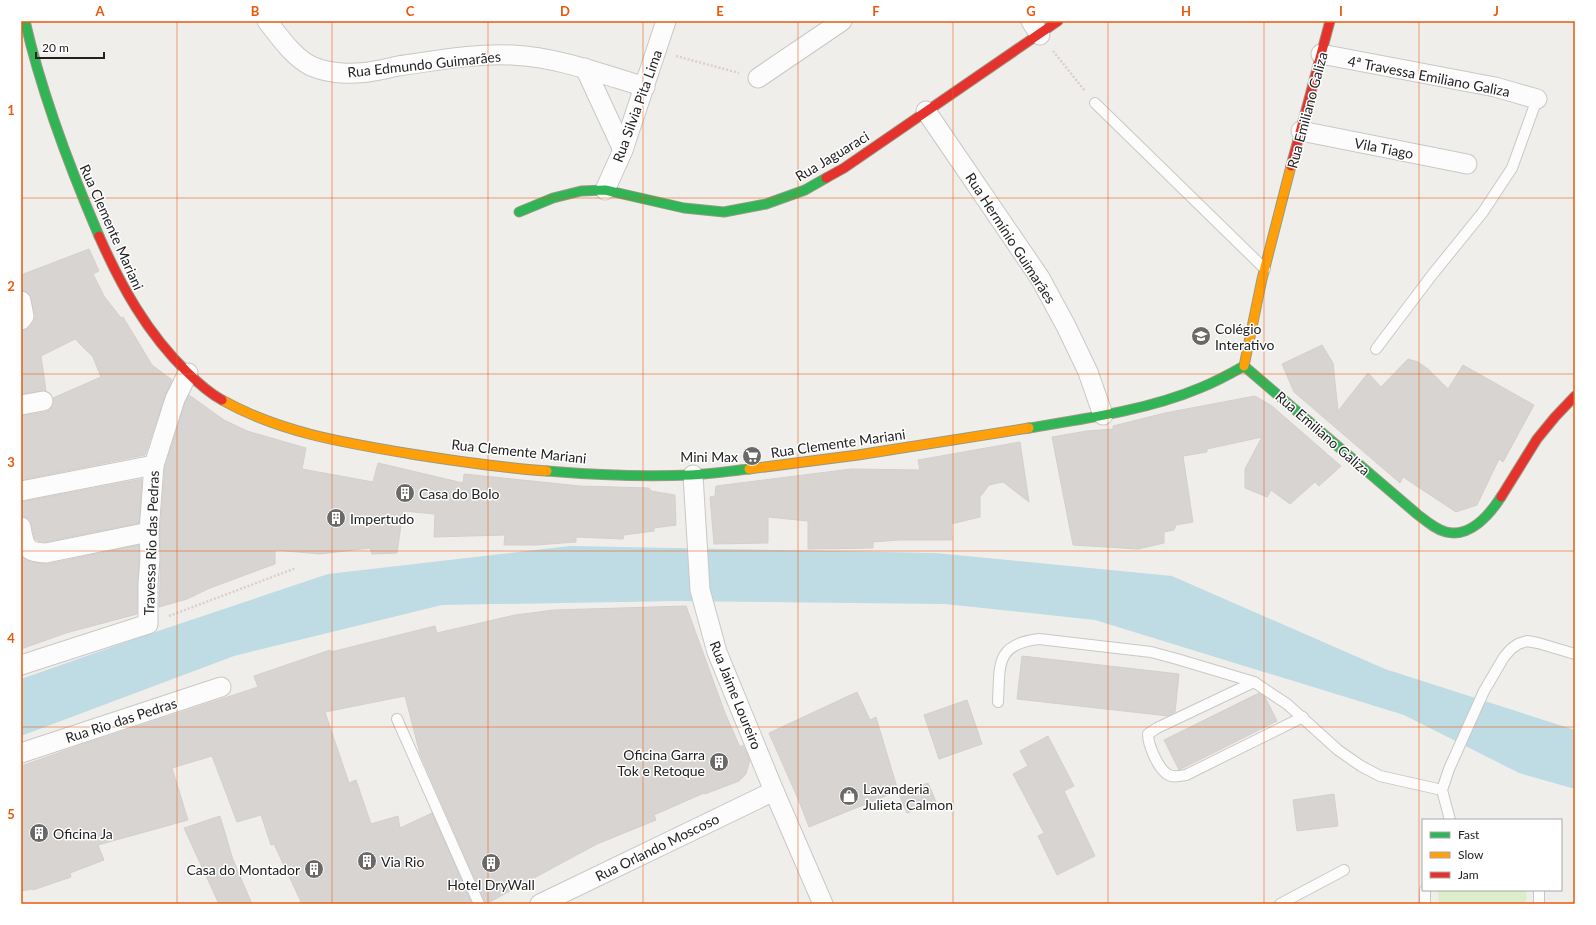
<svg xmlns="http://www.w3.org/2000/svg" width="1596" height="925" font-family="Lato,sans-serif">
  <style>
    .grass { fill: #ddeccb }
    .water { fill: #bfdbe3 }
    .building { fill: #d7d4d2; stroke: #d3d0cc }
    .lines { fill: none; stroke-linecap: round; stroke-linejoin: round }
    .lane-casing { stroke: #c9c8c7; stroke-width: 12 }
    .street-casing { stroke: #c9c8c7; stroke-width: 21 }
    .fast-casing { stroke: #999a82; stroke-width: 11 }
    .slow-casing { stroke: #999a82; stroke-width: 11 }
    .jam-casing { stroke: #999a82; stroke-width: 11 }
    .path { stroke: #dccecd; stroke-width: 2.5; stroke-dasharray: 2 2; stroke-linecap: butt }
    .lane { stroke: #fdfcfc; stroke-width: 10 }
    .street { stroke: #fdfcfc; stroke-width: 19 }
    .fast { stroke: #30b455; stroke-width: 9 }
    .slow { stroke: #ff9f0a; stroke-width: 9 }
    .jam { stroke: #e5322d; stroke-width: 9 }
    .grid { fill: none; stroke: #e8590c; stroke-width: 1; stroke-opacity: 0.55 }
    .labels { text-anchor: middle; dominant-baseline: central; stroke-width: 3; stroke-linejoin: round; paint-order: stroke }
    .street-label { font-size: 14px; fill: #222; stroke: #fff }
    .poi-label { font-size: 14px; fill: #222; stroke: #fff; text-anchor: start }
    .neatline { fill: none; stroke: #e8590c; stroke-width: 1.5 }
    .grid-label { font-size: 13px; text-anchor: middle; font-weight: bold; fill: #e8590c }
  </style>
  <rect width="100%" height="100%" fill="#f0eeeb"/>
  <path class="grass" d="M1438 890H1526L1527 898 1525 904H1439Z"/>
  <path class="water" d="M570 546 935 553 1172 576 1385 669 1575 730V789L1519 773 1404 715 1095 620 945 604 677 601 442 605 234 656 21 736V679L155 632 328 574Z"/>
  <g class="building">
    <path d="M89 249 99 271 93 274 104 296 121 318 123 317 152 365 172 380 165 396 145 455 21 480V416L45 412 50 410 53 404V398L101 377 93 357 75 339 41 356 46 391 21 394V331L26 330 30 327 35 319V314L29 294 25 291 21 290V275Z"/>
    <path d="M1322 345 1333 363 1338 411 1368 373 1381 387 1408 359 1418 362 1428 369 1448 389 1463 365 1534 405 1503 462 1499 459 1477 505 1456 512 1403 477 1400 483 1294 392 1282 364Z"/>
    <path d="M189 395 224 420 247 431 306 448 302 469 373 482 378 463 463 483 464 474 580 486 649 488 651 491 675 495 676 525 654 528V531L624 535 623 539 576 537V542L536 545H504L505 535 434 537 435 514 403 511 397 553 372 554 370 548 320 554 275 550V564L210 588 187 599 159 607 161 558 160 532 165 467 185 403Z"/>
    <path d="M1255 396 1272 406 1341 466 1319 486 1315 482 1290 504 1271 490 1267 497 1245 488V469L1262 437 1207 449V452L1183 456 1193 522 1176 525 1174 530 1164 532V543L1138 549 1073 545 1052 437 1087 431 1113 429V426L1165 413Z"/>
    <path d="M1020 442 1029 502 1003 482 989 485 980 497V517L951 524 952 540H899L873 542V548L808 549V521L768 517V543L714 544 710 497 715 496 716 486 851 469 920 470 918 460Z"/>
    <path d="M142 479 139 523 45 542H40L35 539 30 520 25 517 21 516V502Z"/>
    <path d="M139 545 137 614 66 633 21 649V556L31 562 48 564Z"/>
    <path d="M686 606 725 713 740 747 743 745 750 760 746 774 739 781 705 794 704 793 654 815 656 820 597 844 486 904 420 754 405 696 325 712 349 783 356 780 371 824 398 816 400 828 432 813 472 904H302L274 844 271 845 261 815 237 822 212 756 172 768 188 820 98 845 104 860 70 873 71 877 33 890 32 889 21 891V766L84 744 258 687 254 676 330 650 331 652 435 626 437 633 515 615 554 610Z"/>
    <path d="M1022 656 1179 674 1175 712 1168 716 1017 699Z"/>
    <path d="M857 692 870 720 876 717 898 791 809 827 799 801 769 733Z"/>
    <path d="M1259 693 1265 697 1277 721 1179 770 1164 740Z"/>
    <path d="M967 700 982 744 939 759 924 715Z"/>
    <path d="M1048 736 1074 786 1064 791 1095 856 1057 875 1038 836 1044 833 1013 774 1028 766 1020 751Z"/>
    <path d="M928 783 936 802 907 813 899 794Z"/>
    <path d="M1334 794 1338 826 1297 831 1293 800Z"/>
    <path d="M220 816 233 860 252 904H219L184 828Z"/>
  </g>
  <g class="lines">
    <defs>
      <g id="lane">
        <path d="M1095 103 1265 269"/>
        <path d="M1376 349 1432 275 1483 212 1512 168 1537 99"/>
        <path d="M1254 682 1157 728 1148 734C1148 745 1158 768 1167 774 1173 778 1180 776 1186 775L1303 717"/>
        <path d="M998 702C1000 665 995 644 1039 639L1151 652 1177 659 1254 682 1287 704 1338 750 1361 766 1380 776 1442 790"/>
        <path d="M397 719 479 904"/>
        <path d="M1450 820 1442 790 1449 769 1484 691 1504 657 1511 649 1518 644 1527 641 1538 643 1575 654"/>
        <path d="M1425 890V904"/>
        <path d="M1280 904 1344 870"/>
        <path d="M1539 904V890"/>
      </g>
      <g id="street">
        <path d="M267 21C279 36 293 57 311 66 332 75 358 75 380 70 386 69 392 67 398 66 435 61 474 53 512 55 557 57 602 74 645 87"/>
        <path d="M1031 21 1040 35"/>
        <path d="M1321 54 1495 87 1537 99"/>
        <path d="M585 68 623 150"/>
        <path d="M758 78 842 21"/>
        <path d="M926 111 1040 278 1066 326 1088 372 1103 415"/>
        <path d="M1301 131 1467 164"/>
        <path d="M605 190 623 150 666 21"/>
        <path d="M21 301 24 316 21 320"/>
        <path d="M21 405 43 401"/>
        <path d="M693 475 700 590 717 652 774 791 823 904"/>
        <path d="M21 491 154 465"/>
        <path d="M21 527C24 545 25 553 46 553L149 532"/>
        <path d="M21 665 148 624V584L150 558 149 532 154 465 175 399 188 373"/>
        <path d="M21 753 221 687"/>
        <path d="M540 904 774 791"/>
      </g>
      <g id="fast">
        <path d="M25 21C42 95 69 166 99 236"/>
        <path d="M519 212 553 198 581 191 605 190 684 208 724 212 766 204 805 190 826 178"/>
        <path d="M1244 366 1417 514C1426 521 1435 529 1446 532 1470 538 1490 514 1501 497"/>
        <path d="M1029 428C1084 419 1148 410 1200 388 1215 382 1230 374 1244 366"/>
        <path d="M547 471C595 475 643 477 691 475 711 474 730 471 749 469"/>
      </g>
      <g id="slow">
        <path d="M1244 366 1262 279 1291 166"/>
        <path d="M222 400C281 433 346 443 411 454 456 461 502 468 547 471"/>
        <path d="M749 469 858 455 1029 428"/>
      </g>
      <g id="jam">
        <path d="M1291 166 1330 21"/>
        <path d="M826 178 844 168 1058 21"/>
        <path d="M99 236C121 286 147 333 187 372 197 382 209 393 222 400"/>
        <path d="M1501 497 1537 439 1555 417 1575 396"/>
      </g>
    </defs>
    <use href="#lane" class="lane-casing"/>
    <use href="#street" class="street-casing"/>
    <use href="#fast" class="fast-casing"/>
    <use href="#slow" class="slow-casing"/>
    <use href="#jam" class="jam-casing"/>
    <g class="path">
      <path d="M1053 51 1085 91"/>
      <path d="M676 56 739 73"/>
      <path d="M169 616 296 568"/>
    </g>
    <use href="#lane" class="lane"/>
    <use href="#street" class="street"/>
    <use href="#fast" class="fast"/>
    <use href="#slow" class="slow"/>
    <use href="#jam" class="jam"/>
  </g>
  <path class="grid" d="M177 21V904M332 21V904M488 21V904M643 21V904M798 21V904M953 21V904M1108 21V904M1264 21V904M1419 21V904M21 198H1575M21 374H1575M21 551H1575M21 727H1575"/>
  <defs>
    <symbol id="school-disc" viewBox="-11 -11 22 22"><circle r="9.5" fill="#6a6968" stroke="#fff"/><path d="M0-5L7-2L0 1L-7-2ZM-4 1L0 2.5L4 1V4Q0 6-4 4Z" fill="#fff"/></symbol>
    <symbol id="supermarket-disc" viewBox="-11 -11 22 22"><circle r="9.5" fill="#6a6968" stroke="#fff"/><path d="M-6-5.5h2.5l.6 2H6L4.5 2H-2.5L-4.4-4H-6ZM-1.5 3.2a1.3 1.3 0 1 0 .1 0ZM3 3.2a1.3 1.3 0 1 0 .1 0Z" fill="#fff"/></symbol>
    <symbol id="building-disc" viewBox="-11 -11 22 22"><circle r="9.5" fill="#6a6968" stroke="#fff"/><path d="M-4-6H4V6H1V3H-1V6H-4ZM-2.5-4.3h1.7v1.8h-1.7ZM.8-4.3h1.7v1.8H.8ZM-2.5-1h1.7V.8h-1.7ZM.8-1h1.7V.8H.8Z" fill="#fff"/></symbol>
    <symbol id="shop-disc" viewBox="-11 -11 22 22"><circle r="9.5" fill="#6a6968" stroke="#fff"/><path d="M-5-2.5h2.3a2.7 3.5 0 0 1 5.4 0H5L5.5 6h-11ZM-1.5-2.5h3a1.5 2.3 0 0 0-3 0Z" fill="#fff"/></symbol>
  </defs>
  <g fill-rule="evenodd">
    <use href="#school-disc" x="1190" y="325" width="22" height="22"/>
    <use href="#supermarket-disc" x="741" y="445" width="22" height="22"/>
    <use href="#building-disc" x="394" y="482" width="22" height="22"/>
    <use href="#building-disc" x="325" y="507" width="22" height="22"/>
    <use href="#building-disc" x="708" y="751" width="22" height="22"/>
    <use href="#shop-disc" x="838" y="785" width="22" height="22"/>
    <use href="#building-disc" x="28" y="822" width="22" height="22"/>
    <use href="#building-disc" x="356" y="850" width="22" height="22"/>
    <use href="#building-disc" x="480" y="852" width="22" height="22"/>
    <use href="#building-disc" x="303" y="858" width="22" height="22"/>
  </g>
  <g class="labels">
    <g class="street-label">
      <text transform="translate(424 64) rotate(-6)">Rua Edmundo Guimarães</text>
      <text transform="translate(1429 76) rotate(11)">4ª Travessa Emiliano Galiza</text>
      <text transform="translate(637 106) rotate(-70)">Rua Silvia Pita Lima</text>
      <text transform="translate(1307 110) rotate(-75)">Rua Emiliano Galiza</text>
      <text transform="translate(1384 148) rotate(11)">Vila Tiago</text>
      <text transform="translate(832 156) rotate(-31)">Rua Jaguaraci</text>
      <text transform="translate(112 227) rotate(66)">Rua Clemente Mariani</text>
      <text transform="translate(1011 238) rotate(57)">Rua Hermínio Guimarães</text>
      <text transform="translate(1323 433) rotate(41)">Rua Emiliano Galiza</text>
      <text transform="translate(838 443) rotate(-8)">Rua Clemente Mariani</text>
      <text transform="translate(519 451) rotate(6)">Rua Clemente Mariani</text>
      <text transform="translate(151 543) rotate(-88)">Travessa Rio das Pedras</text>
      <text transform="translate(736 695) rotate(68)">Rua Jaime Loureiro</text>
      <text transform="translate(121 720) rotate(-18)">Rua Rio das Pedras</text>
      <text transform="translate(657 847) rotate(-26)">Rua Orlando Moscoso</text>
    </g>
    <g class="poi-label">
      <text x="1215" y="328">Colégio<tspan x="1215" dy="16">Interativo</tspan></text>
      <text x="738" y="456" text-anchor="end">Mini Max</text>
      <text x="419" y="493">Casa do Bolo</text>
      <text x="350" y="518">Impertudo</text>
      <text x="705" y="754" text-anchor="end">Oficina Garra<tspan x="705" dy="16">Tok e Retoque</tspan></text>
      <text x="863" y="788">Lavanderia<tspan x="863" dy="16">Julieta Calmon</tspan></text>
      <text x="53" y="833">Oficina Ja</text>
      <text x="381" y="861">Via Rio</text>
      <text x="300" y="869" text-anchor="end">Casa do Montador</text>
      <text x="491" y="884" text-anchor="middle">Hotel DryWall</text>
    </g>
  </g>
  <rect width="1596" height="925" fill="none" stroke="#ffffff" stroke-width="44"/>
  <rect x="1422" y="819" width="140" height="72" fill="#ffffff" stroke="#a7a7a7"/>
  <rect x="1430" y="832" width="20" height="6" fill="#30b455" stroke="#a7a7a7"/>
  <text x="1458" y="839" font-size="12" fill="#222222">Fast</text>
  <rect x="1430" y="852" width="20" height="6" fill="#ff9f0a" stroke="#a7a7a7"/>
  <text x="1458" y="859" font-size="12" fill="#222222">Slow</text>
  <rect x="1430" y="872" width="20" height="6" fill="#e5322d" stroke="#a7a7a7"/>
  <text x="1458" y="879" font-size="12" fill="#222222">Jam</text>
  <path d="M36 52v6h68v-6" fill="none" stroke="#222222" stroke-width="2"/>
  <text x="42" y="52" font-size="12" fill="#222222" stroke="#ffffff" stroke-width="3" paint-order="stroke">20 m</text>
  <rect x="22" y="22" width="1552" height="881" class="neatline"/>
  <g class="grid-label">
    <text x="100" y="16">A</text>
    <text x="255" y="16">B</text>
    <text x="410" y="16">C</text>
    <text x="565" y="16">D</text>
    <text x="720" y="16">E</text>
    <text x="876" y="16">F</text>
    <text x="1031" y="16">G</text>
    <text x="1186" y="16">H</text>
    <text x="1341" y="16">I</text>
    <text x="1496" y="16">J</text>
    <text x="11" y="115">1</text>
    <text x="11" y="291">2</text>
    <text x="11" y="467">3</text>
    <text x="11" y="643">4</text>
    <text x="11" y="819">5</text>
  </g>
</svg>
